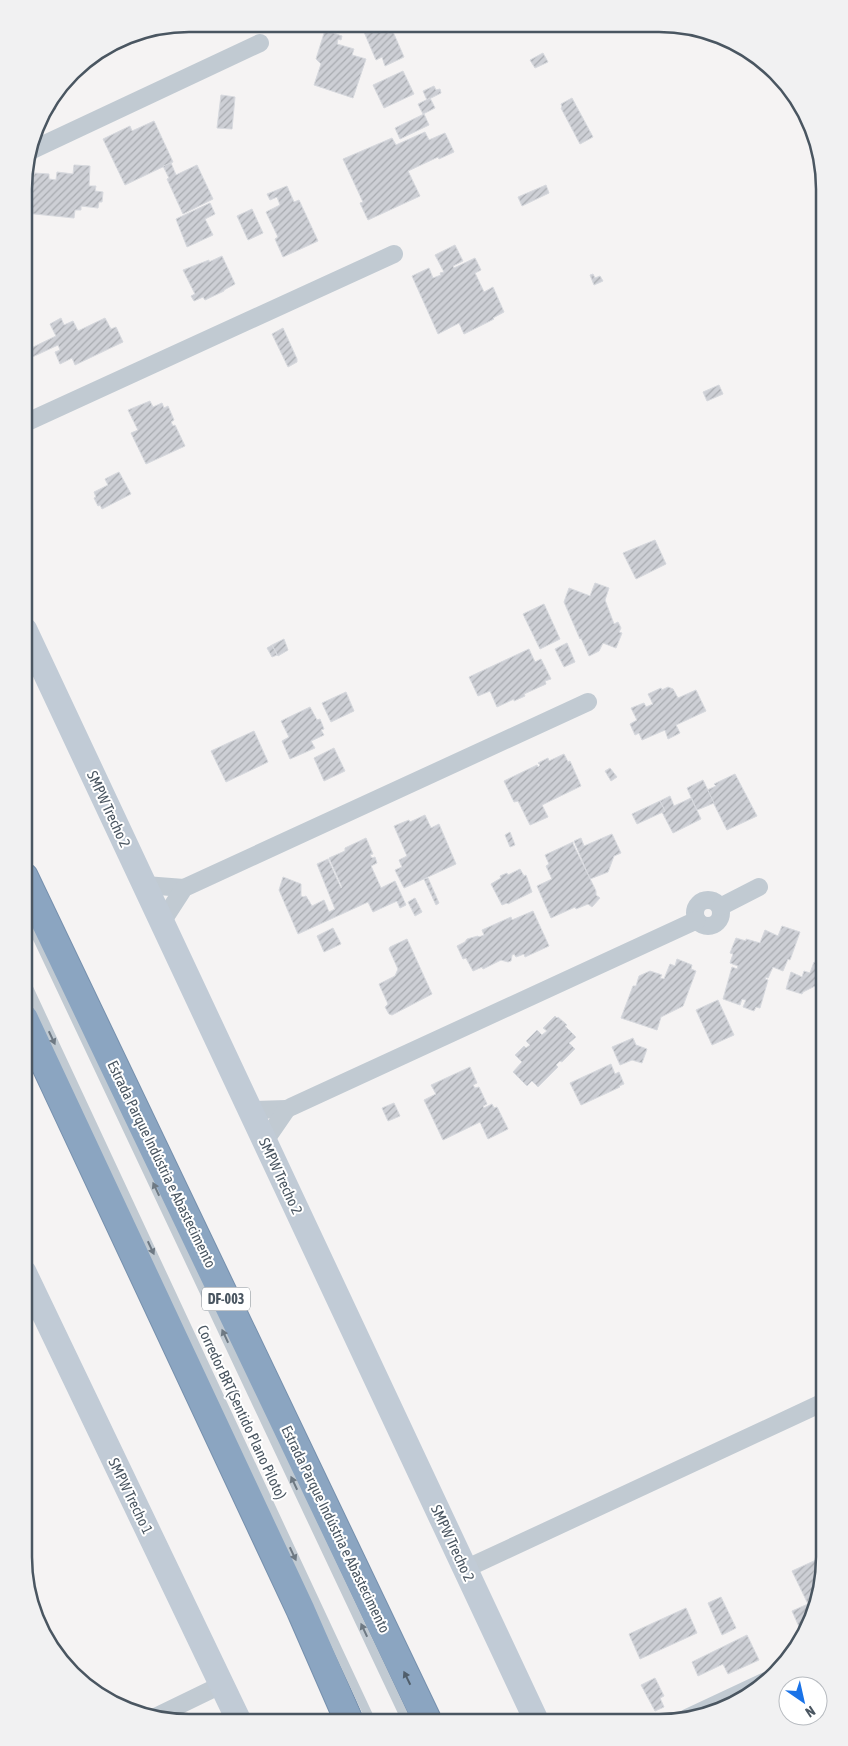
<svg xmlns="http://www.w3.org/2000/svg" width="848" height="1746" font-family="'Asap Condensed',sans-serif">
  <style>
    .building { fill: url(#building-hatch); stroke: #d7d9de }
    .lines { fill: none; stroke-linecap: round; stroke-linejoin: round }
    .highway-casing { stroke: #7690ad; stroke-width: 30 }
    .lane { stroke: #c1cad2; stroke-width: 9 }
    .street { stroke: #c1cad2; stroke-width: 18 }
    .secondary { stroke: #c1cbd6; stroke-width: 25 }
    .highway { stroke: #8ba5c1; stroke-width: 28 }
    .oneway { fill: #6e7983 }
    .oneway2 { fill: #505e6b }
    .labels { text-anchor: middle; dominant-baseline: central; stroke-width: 4; stroke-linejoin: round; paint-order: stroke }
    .shield { fill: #fff; stroke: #808990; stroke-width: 1 }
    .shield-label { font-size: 14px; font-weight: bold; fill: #4a5661 }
    .street-label { font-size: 15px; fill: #4a5661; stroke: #fff }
    .rim { fill: none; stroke: #4a5661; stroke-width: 2.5 }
  </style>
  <defs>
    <pattern id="building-hatch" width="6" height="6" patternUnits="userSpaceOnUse" patternTransform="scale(1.25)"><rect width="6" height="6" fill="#cdcfd5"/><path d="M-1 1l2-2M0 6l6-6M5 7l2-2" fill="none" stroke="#a8abb0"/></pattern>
  </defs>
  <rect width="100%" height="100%" fill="#f5f3f3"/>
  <g class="building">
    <path d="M380 25H390L404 57 385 66 382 57 376 60 364 32Z"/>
    <path d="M325 30 342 36 341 40 338 39 337 44 354 49 352 55 366 59 353 98 314 85 321 64 316 59Z"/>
    <path d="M543 53 548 62 535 68 530 60Z"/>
    <path d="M403 71 414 94 384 108 373 85Z"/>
    <path d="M434 86 436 90 440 89 441 93 427 100 423 91Z"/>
    <path d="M221 95 235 97 232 129 217 128Z"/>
    <path d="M430 98 435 108 423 114 418 104Z"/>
    <path d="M572 98 593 137 580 144 561 108 562 107 561 104Z"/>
    <path d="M52 101 56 109 41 116Z"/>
    <path d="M424 114 429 125 400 139 395 128Z"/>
    <path d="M154 121 173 162 125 185 103 139 130 126 132 131Z"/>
    <path d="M425 132 429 140 445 133 454 152 439 159 438 157 408 171 420 196 368 220 360 203 363 202 343 159 392 138 396 145Z"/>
    <path d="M171 163 176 175 197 165 213 199 183 214 167 179 169 178 163 166Z"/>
    <path d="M74 165 90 166 89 186H96L95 191 103 192 102 202H99L98 208 81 206V210H75L74 218 25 213V181H33L34 173 49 174V179L56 180 57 172 73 174Z"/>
    <path d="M546 185 549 193 522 206 518 197Z"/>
    <path d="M287 186 294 202 299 200 318 241 283 257 275 239 278 237 266 212 280 205 277 197 270 200 267 194Z"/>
    <path d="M210 203 215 214 205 219 213 235 187 247 176 219Z"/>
    <path d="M252 209 263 233 248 240 237 216Z"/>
    <path d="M455 245 463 261 453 266 454 268 475 258 481 270 475 273 484 292 493 287 504 312 493 318 494 319 464 334 459 323 438 334 412 276 429 268 433 278 441 275 440 273 444 272 435 255Z"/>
    <path d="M222 256 235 284 224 290V291L205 300 203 297 194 301 191 296 195 294 183 270 209 260V262Z"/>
    <path d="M593 274 595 278 600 276 603 281 594 285 590 275Z"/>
    <path d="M61 318 64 325 73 321 78 331 105 318 111 329 116 327 123 342 75 365 72 358 60 364 55 352 60 350 58 345 28 359 25 351 56 336 50 324Z"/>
    <path d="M283 328 297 359V362L288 367 272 334Z"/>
    <path d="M719 385 723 394 707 401 703 392Z"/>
    <path d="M150 401 153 407 162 403 164 408 168 406 174 420 171 422 173 426 175 425 185 446 146 464 131 433 138 430 128 410Z"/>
    <path d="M119 472 131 494 102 509 100 505 98 506 94 498 96 497 94 492 108 485 105 479Z"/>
    <path d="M655 540 666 564 636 579 623 553Z"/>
    <path d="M595 583 609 588 605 600 614 624 618 622 621 628 619 632 622 633 616 648 603 643 599 651 589 656 581 638 580 639 564 602 569 588 590 596Z"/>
    <path d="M544 604 560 639 540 649 523 614Z"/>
    <path d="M284 639 288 650 278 656 272 645Z"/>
    <path d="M567 643 575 662 564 667 555 649Z"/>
    <path d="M272 645 277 655 272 657 267 648Z"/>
    <path d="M529 649 535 662 541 659 551 679 545 681 546 684 524 694 525 696 514 701V699L497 707 490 691 478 696 469 677Z"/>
    <path d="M668 687 673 689 678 698 696 690 706 711 676 725 680 733 668 739 665 730 642 740 639 733 635 735 630 724 637 720 631 708 644 703 646 707 653 704 648 694 661 688 662 690Z"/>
    <path d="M346 692 354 711 331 722 322 703Z"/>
    <path d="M310 707 317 720 320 719 324 729 321 730 324 735 311 741 315 748 290 759 282 741 289 737 281 721Z"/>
    <path d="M254 731 268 762 226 782 211 751Z"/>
    <path d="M334 748 345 771 324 781 314 758Z"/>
    <path d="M564 754 568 762 570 761 581 786 542 805 548 817 530 825 518 801 514 802 504 781 537 765 538 767 540 765 538 763 548 758 549 761Z"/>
    <path d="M610 768 617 777 611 781 605 771Z"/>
    <path d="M735 774 757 816 727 830 707 790 716 786 714 784Z"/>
    <path d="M703 780 714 803 697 810 687 788Z"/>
    <path d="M670 796 674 806 691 798 701 819 673 833 662 812 665 811 660 801Z"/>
    <path d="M660 801 665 811 637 824 632 814Z"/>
    <path d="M425 815 431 828 439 824 456 864 404 888 395 870 402 867 399 860 407 856 394 826 409 820 410 822Z"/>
    <path d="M510 832 515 845 510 847 505 835Z"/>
    <path d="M612 834 621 853 614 856 608 872 590 879 574 841 581 838 584 846Z"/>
    <path d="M366 838 373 854 370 855 372 858 375 857 377 863 371 866 381 888 395 881 406 905 400 908 397 901 373 912 368 902 298 934 279 890 283 877 301 884V896L303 897 306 896 312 906 324 900 329 912 335 909 317 864 328 859 341 888 342 887 329 858 345 851V848Z"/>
    <path d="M573 842V844L596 891V895L600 898 592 907 588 904 576 909 575 907 551 918 537 886 552 879 546 866 549 864 545 855Z"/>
    <path d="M520 869 524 876 526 875 532 892 508 904 507 903 502 905 491 884 501 878 500 876 507 873 508 875Z"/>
    <path d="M428 878 439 903 436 905 424 879Z"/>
    <path d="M415 898 422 912 415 916 408 902Z"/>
    <path d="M533 911 549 946 525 957 524 954 516 957 514 954 512 955 511 961 508 962 501 960 483 969 482 967 473 971 466 958 463 959 457 946 465 942 467 939 478 936 479 937 484 935 482 930 511 917 512 920Z"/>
    <path d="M782 926 800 932 790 960 788 959 783 971 773 967 768 978 766 977 765 979 768 980 760 1008 756 1007 754 1011 743 1007 746 1000 742 999 740 1005 723 999 732 967 737 969 738 966 730 963 733 954 730 953 736 938 746 941V939L760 943 765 930 778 936Z"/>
    <path d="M333 928 341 944 324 952 317 936Z"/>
    <path d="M407 939 432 994 392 1015 389 1014 385 1007 388 1004 379 984 395 976 398 969 389 949 390 947Z"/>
    <path d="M677 959 692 965 691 969 696 971 683 1006 661 1017 657 1030 621 1018 633 986H636L639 976 650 971 662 975 660 978 664 979 670 964 675 966Z"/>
    <path d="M814 962 824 966V984L821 983 803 992 802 994 786 989 791 972 802 977 804 971 810 973Z"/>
    <path d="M718 1000 734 1035 712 1045 696 1010Z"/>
    <path d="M555 1016 557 1018 558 1017 567 1025 565 1026 576 1037 569 1043 575 1049 562 1062 560 1061 556 1065 558 1067 538 1087 532 1081 527 1086 513 1072 522 1062 515 1055 524 1046 526 1048 530 1045 526 1041 537 1030 542 1035 547 1031 543 1028Z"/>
    <path d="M633 1038 636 1045 647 1049 642 1063 632 1060 620 1065 612 1047Z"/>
    <path d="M611 1064 615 1074 619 1072 624 1084 619 1086 620 1087 581 1105 570 1083Z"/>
    <path d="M470 1067 477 1083 473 1085 475 1088 479 1087 487 1104 483 1106 484 1108 492 1104 494 1108 497 1107 508 1129 488 1139 480 1122 443 1140 424 1100 436 1094 431 1085Z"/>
    <path d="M394 1103 400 1116 388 1121 382 1108Z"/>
    <path d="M816 1560 823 1573 812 1620 805 1631 803 1627 800 1629 792 1611 808 1604 792 1571Z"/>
    <path d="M721 1597 736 1628 722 1635 708 1603Z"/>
    <path d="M686 1608 697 1633 640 1659 629 1634Z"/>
    <path d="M747 1635 759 1660 728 1674 723 1664 698 1676 692 1662Z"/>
    <path d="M655 1678 664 1696 660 1698 664 1707 655 1711 641 1685Z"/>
  </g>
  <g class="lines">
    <defs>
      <g id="highway">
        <path d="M24 877 428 1722"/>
        <path d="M24 1019 301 1611 349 1721"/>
      </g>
    </defs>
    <use href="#highway" class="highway-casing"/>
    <g class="lane">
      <path d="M24 910 407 1722"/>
      <path d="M24 978 371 1721"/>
    </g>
    <g class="street">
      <path d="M30 151 260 43"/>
      <path d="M25 423 394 254"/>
      <path d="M145 885 184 888"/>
      <circle cx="708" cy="913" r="13"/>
      <path d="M720 907 759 887"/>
      <path d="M162 922 184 888 588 702"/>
      <path d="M251 1110 287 1109"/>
      <path d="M265 1141 287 1109 291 1107 697 920"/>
      <path d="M465 1569 824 1402"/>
      <path d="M155 1717 221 1685"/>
      <path d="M687 1718 766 1681"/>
    </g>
    <g class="secondary">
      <path d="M25 630 537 1722"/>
      <path d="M24 1272 239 1721"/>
    </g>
    <use href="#highway" class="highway"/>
  </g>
  <defs><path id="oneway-solid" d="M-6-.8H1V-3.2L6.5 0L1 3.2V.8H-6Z" transform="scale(1.25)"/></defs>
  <g class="oneway">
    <use href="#oneway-solid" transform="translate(52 1038) rotate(65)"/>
    <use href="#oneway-solid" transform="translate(156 1189) rotate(-115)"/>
    <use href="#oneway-solid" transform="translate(151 1248) rotate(65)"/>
    <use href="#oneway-solid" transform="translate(225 1336) rotate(-115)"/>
    <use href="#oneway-solid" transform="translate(294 1483) rotate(-115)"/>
    <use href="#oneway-solid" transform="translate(293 1554) rotate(65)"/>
    <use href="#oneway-solid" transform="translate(364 1630) rotate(-115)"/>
  </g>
  <use class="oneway2" href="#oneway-solid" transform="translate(407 1678) rotate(-116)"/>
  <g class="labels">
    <rect class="shield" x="202" y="1287.5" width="48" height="23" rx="4"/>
    <g class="shield-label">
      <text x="226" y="1299">DF-003</text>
    </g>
    <g class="street-label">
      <text transform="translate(109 809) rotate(65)">SMPW Trecho 2</text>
      <text transform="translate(162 1164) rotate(64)">Estrada Parque Indústria e Abastecimento</text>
      <text transform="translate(281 1176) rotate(65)">SMPW Trecho 2</text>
      <text transform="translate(242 1412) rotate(65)">Corredor BRT(Sentido Plano Piloto)</text>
      <text transform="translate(131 1496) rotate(64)">SMPW Trecho 1</text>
      <text transform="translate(336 1529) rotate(64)">Estrada Parque Indústria e Abastecimento</text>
      <text transform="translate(453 1543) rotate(65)">SMPW Trecho 2</text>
    </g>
  </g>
  <path d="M0 0H848V1746H0ZM189 32H659A157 157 0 0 1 816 189V1557A157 157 0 0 1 659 1714H189A157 157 0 0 1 32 1557V189A157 157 0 0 1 189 32Z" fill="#f1f1f2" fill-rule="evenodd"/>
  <path class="rim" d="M189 32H659A157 157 0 0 1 816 189V1557A157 157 0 0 1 659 1714H189A157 157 0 0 1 32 1557V189A157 157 0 0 1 189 32Z"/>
  <g transform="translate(803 1701) rotate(146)"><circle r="24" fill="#ffffff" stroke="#b7bbc0"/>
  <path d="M0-4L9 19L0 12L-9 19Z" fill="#1a73e8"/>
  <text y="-8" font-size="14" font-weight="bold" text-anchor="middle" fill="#4a5661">N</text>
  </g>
</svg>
